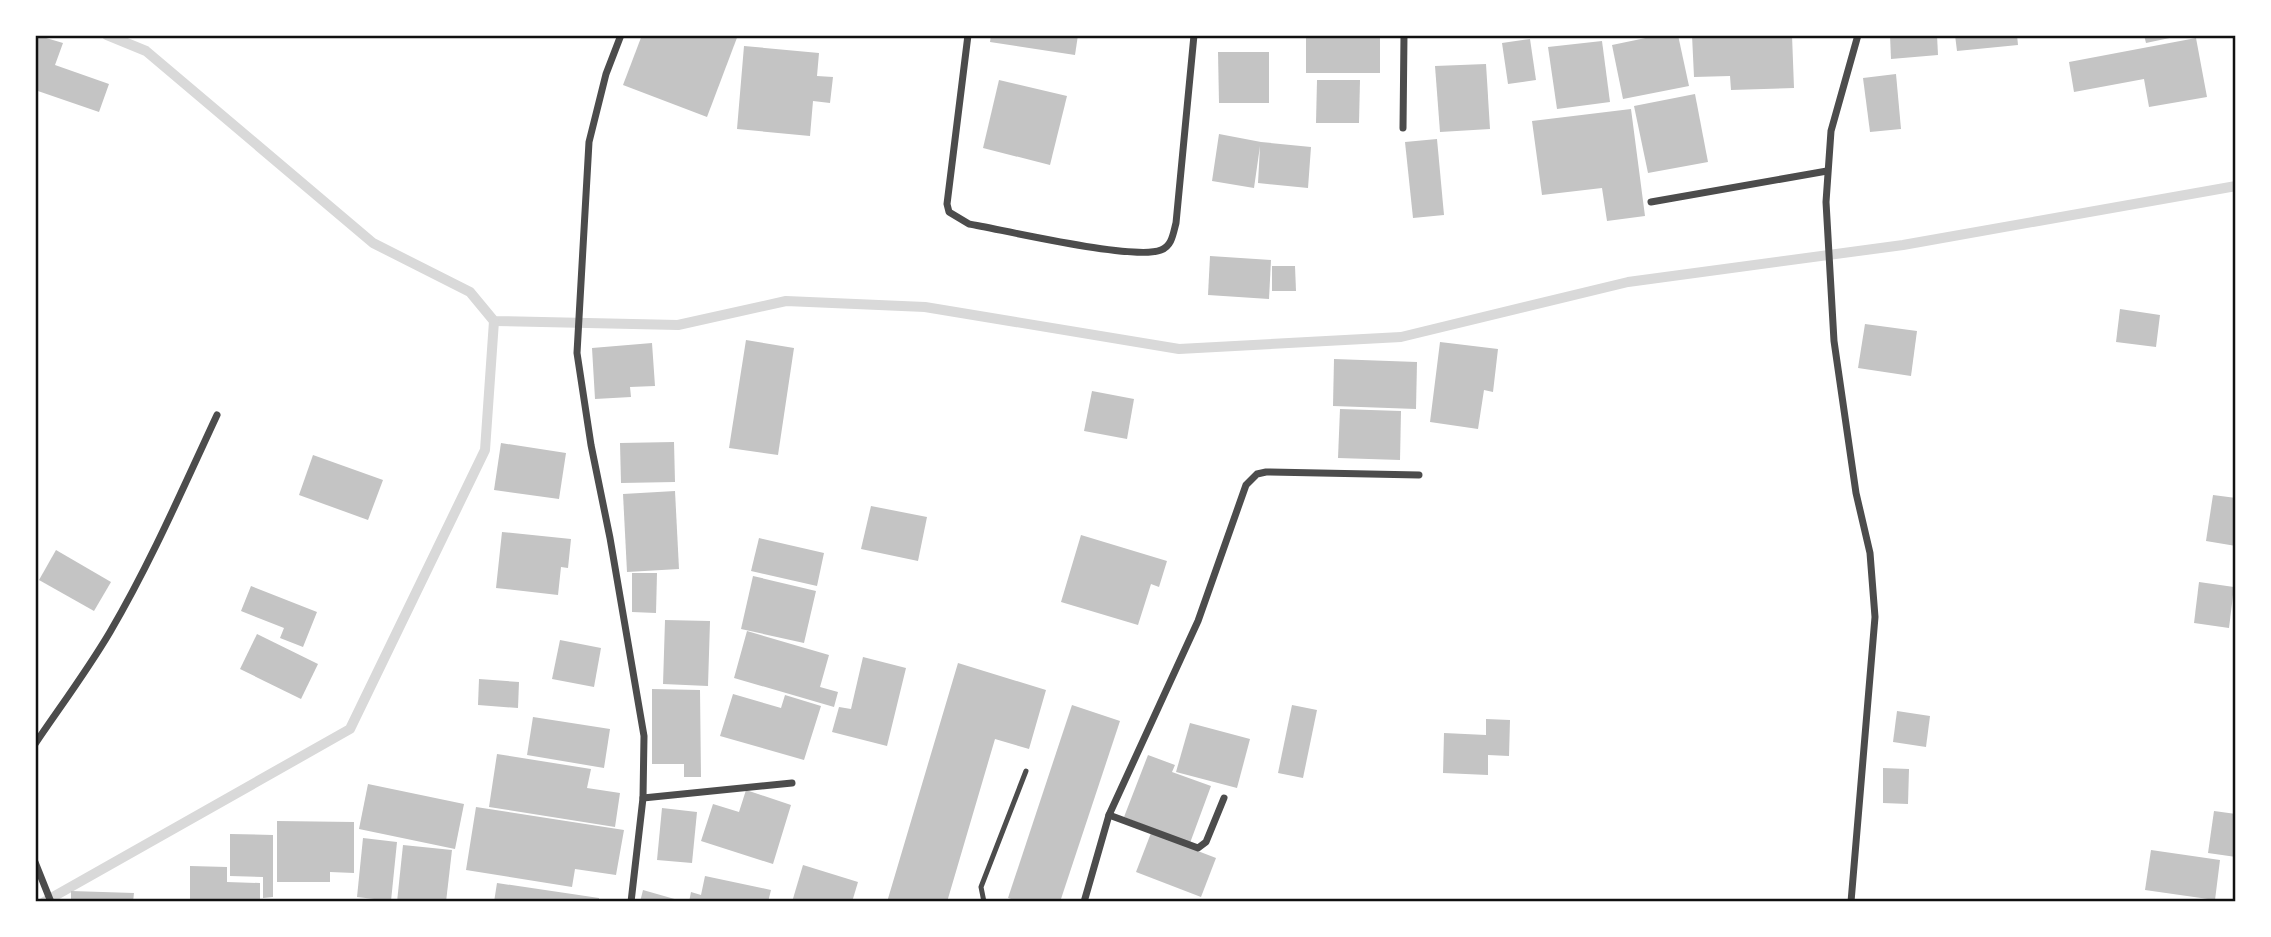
<svg xmlns="http://www.w3.org/2000/svg" width="2271" height="937" font-family="'Space Grotesk',sans-serif">
  <style>
    .lines { fill: none; stroke-linecap: round; stroke-linejoin: round }
    .stream { stroke: #d9d9d9; stroke-width: 10 }
    .building { fill: #c4c4c4 }
    .service { stroke: #4c4c4c; stroke-width: 5 }
    .minor { stroke: #4c4c4c; stroke-width: 7 }
    .neatline { fill: none; stroke: #111; stroke-width: 2.5 }
  </style>
  <rect width="100%" height="100%" fill="#fff"/>
  <g class="lines">
    <g class="stream">
      <path d="M107 35 146 51 373 243 470 292 494 321 678 325 786 301 925 307 1179 349 1401 337 1628 282 1903 245 2236 186"/>
      <path d="M44 902 350 729 485 450 494 321"/>
    </g>
  </g>
  <g class="building">
    <path d="M36 35 63 43 55 65 109 84 99 112 35 90Z"/>
    <path d="M642 35H738L707 117 623 85Z"/>
    <path d="M991 35H1078L1075 55 990 42Z"/>
    <rect x="1306" y="35" width="74" height="38"/>
    <path d="M1660 35H1678L1689 86 1623 99 1612 45Z"/>
    <path d="M1692 35H1792L1794 88 1731 90 1730 76 1694 77Z"/>
    <path d="M1890 35H1937L1938 55 1891 59Z"/>
    <path d="M1955 35H2017L2018 45 1957 51Z"/>
    <path d="M2144 35H2178L2179 36 2146 43Z"/>
    <path d="M2196 38 2207 97 2149 107 2144 79 2074 92 2069 62Z"/>
    <path d="M1530 39 1536 80 1508 84 1502 43Z"/>
    <path d="M1602 41 1610 102 1557 109 1548 47Z"/>
    <path d="M744 46 819 53 817 76 833 77 830 103 813 101 810 136 737 129Z"/>
    <path d="M1218 52H1269V103H1219Z"/>
    <path d="M1486 64 1490 129 1440 132 1435 66Z"/>
    <path d="M1896 74 1901 129 1870 132 1863 78Z"/>
    <path d="M999 80 1067 96 1050 165 983 148Z"/>
    <path d="M1317 80H1360L1359 123H1316Z"/>
    <path d="M1695 94 1708 162 1648 173 1634 106Z"/>
    <path d="M1631 109 1645 216 1607 221 1602 188 1542 195 1532 121Z"/>
    <path d="M1219 134 1261 142 1311 147 1308 188 1258 183 1260 146 1254 188 1212 181Z"/>
    <path d="M1437 139 1444 215 1413 218 1405 142Z"/>
    <path d="M1210 256 1271 260 1269 299 1208 295Z"/>
    <path d="M1272 266H1295L1296 291H1272Z"/>
    <path d="M2120 309 2160 315 2156 347 2116 342Z"/>
    <path d="M1865 324 1917 331 1911 376 1858 368Z"/>
    <path d="M746 340 794 348 778 455 729 448Z"/>
    <path d="M1440 342 1498 349 1493 392 1484 390 1478 429 1430 422Z"/>
    <path d="M652 343 655 386 630 387 631 397 595 399 592 348Z"/>
    <path d="M1334 359 1417 362 1416 409 1333 406Z"/>
    <path d="M1092 391 1134 399 1127 439 1084 431Z"/>
    <path d="M1340 409 1401 411 1400 460 1338 458Z"/>
    <path d="M674 442 675 482 621 483 620 443Z"/>
    <path d="M501 443 566 453 559 499 494 490Z"/>
    <path d="M313 455 383 480 368 520 299 495Z"/>
    <path d="M675 491 679 569 627 572 623 494Z"/>
    <path d="M2213 495 2236 498V546L2206 541Z"/>
    <path d="M871 506 927 517 918 561 861 549Z"/>
    <path d="M502 532 571 539 568 568 561 567 558 595 496 588Z"/>
    <path d="M1081 535 1167 561 1159 587 1151 584 1138 625 1061 602Z"/>
    <path d="M759 538 824 553 817 586 751 571Z"/>
    <path d="M56 550 111 582 94 611 39 580Z"/>
    <path d="M632 573H657L656 613 632 612Z"/>
    <path d="M753 576 816 591 804 643 741 629Z"/>
    <path d="M2199 582 2234 587 2229 628 2194 623Z"/>
    <path d="M251 586 317 612 303 647 280 638 284 628 241 611Z"/>
    <path d="M665 620 710 621 708 686 663 684Z"/>
    <path d="M747 631 829 655 820 687 838 692 834 707 734 678Z"/>
    <path d="M257 634 318 664 301 699 240 669Z"/>
    <path d="M560 640 601 648 594 687 552 679Z"/>
    <path d="M863 657 906 668 887 746 832 732 839 707 851 709Z"/>
    <path d="M958 663 1046 690 1029 749 995 739 947 902H887Z"/>
    <path d="M479 679 519 682 518 708 478 705Z"/>
    <path d="M652 689 700 690 701 777H684V764H652Z"/>
    <path d="M733 694 781 708 785 695 821 706 804 760 720 736Z"/>
    <path d="M1072 705 1120 721 1060 902H1020L1008 898Z"/>
    <path d="M1292 705 1317 710 1303 778 1278 773Z"/>
    <path d="M1897 711 1930 716 1926 747 1893 742Z"/>
    <path d="M533 717 610 729 604 768 527 755Z"/>
    <path d="M1486 719 1510 720 1509 756 1488 755V775L1443 773 1444 733 1486 735Z"/>
    <path d="M1190 723 1250 739 1237 788 1176 772Z"/>
    <path d="M497 754 591 769 587 788 620 793 615 827 489 807Z"/>
    <path d="M1148 755 1175 765 1172 772 1211 786 1190 843 1124 817Z"/>
    <path d="M1883 768 1909 769 1908 804 1883 803Z"/>
    <path d="M368 784 464 804 455 849 359 829Z"/>
    <path d="M746 790 791 805 773 864 701 841 713 804 739 812Z"/>
    <path d="M476 807 624 830 616 875 575 869 572 887 466 870Z"/>
    <path d="M662 808 697 812 692 863 657 860Z"/>
    <path d="M2214 811 2236 814V857L2208 853Z"/>
    <path d="M277 821 354 822V873L330 872V882H277Z"/>
    <path d="M1151 833 1216 858 1201 897 1136 872Z"/>
    <path d="M230 834 273 835V897L263 898V877L230 876Z"/>
    <path d="M363 838 397 842 391 901 357 897Z"/>
    <path d="M403 845 452 850 446 902H397Z"/>
    <path d="M2151 850 2220 860 2215 900 2145 890Z"/>
    <path d="M803 865 858 882 852 902H792Z"/>
    <path d="M190 866 227 867V882L260 883V902H190Z"/>
    <path d="M705 876 771 890 768 902H689L691 892 701 895Z"/>
    <path d="M497 883 599 898V902H494Z"/>
    <path d="M643 890 678 900 677 902H640Z"/>
    <path d="M71 891 134 893 133 902H71Z"/>
  </g>
  <g class="lines">
    <path class="service" d="M984 902 981 887 1026 771"/>
    <g class="minor">
      <path d="M621 35 606 74 589 142 577 353 591 445 610 538 644 736 643 798 631 902"/>
      <path d="M968 35 947 204 949 212 969 224C1004 230 1135 261 1161 250 1172 246 1173 234 1176 223L1194 35"/>
      <path d="M1403 128 1404 35"/>
      <path d="M1651 202 1827 171"/>
      <path d="M35 744C60 707 87 671 110 632 151 562 183 488 217 415"/>
      <path d="M643 798 792 783"/>
      <path d="M1109 815 1198 848 1206 842 1224 798"/>
      <path d="M35 862 51 902"/>
      <path d="M1084 902 1109 815 1198 621 1246 485 1257 474 1266 472 1419 475"/>
      <path d="M1851 902 1875 617 1870 553 1856 493 1834 341 1826 202 1831 131 1858 35"/>
    </g>
  </g>
  <rect width="2271" height="937" fill="none" stroke="#ffffff" stroke-width="74"/>
  <rect x="37" y="37" width="2197" height="863" class="neatline"/>
</svg>
